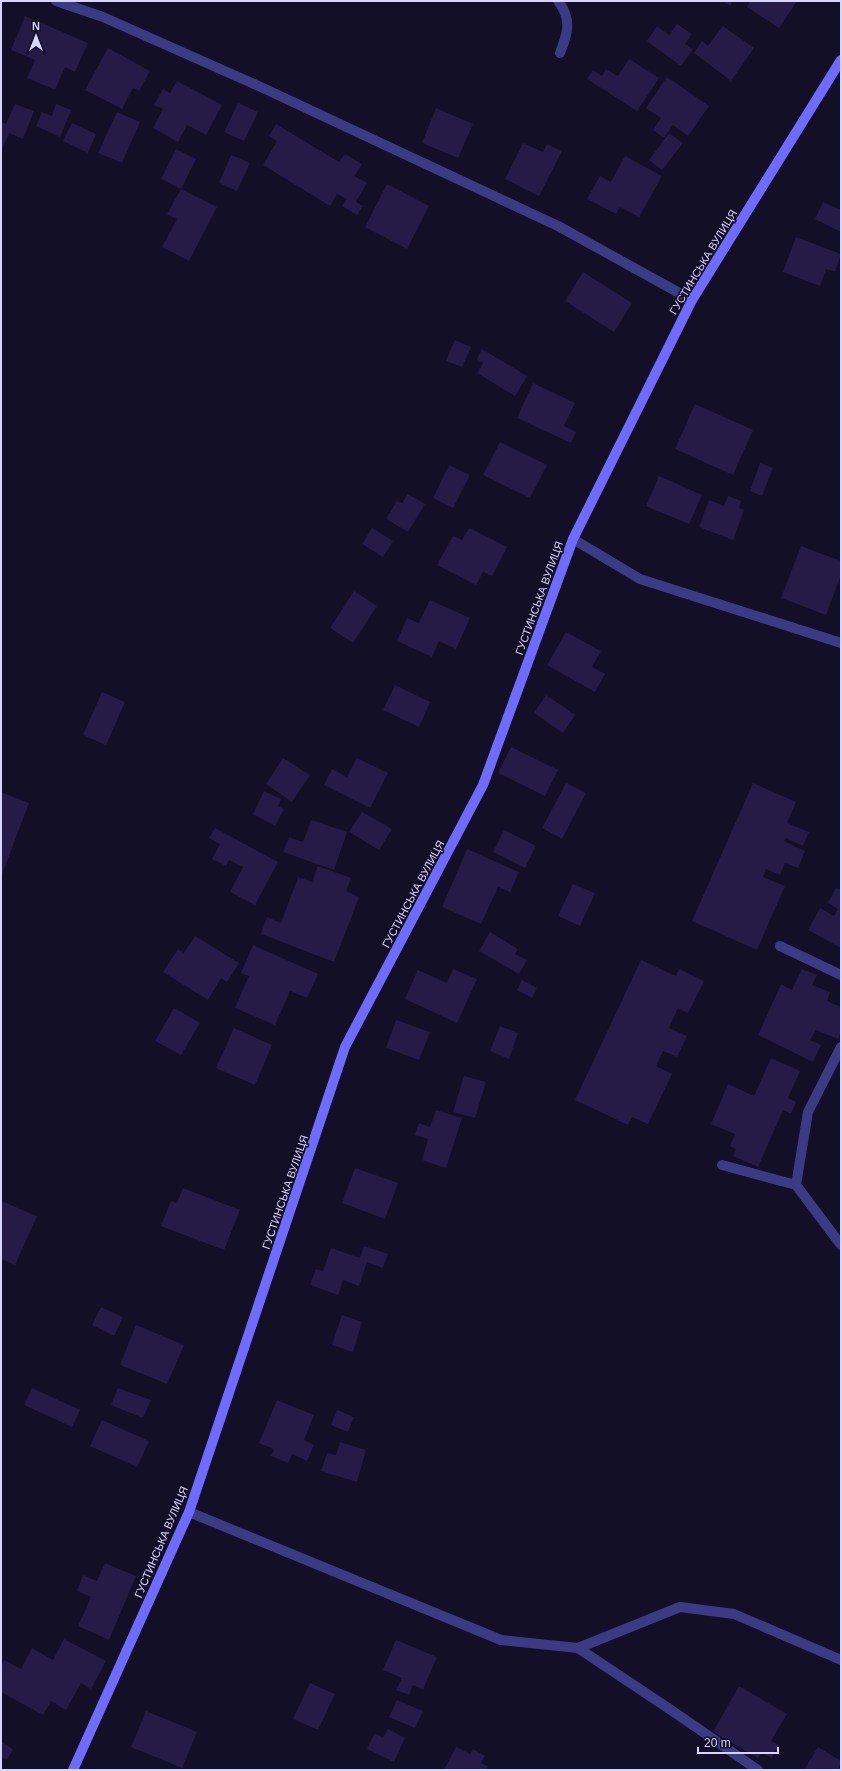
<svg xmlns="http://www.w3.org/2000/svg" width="842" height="1771" font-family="Helvetica,sans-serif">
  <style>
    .building { fill: #241b47 }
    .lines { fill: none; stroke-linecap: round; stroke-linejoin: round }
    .lane { stroke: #3d3a85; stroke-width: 10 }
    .street { stroke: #3d3a85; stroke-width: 10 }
    .secondary { stroke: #6f6bff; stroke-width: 10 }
    .labels { text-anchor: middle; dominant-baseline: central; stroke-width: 3.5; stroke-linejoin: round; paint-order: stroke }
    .street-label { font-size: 11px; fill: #d9d4ff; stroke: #130f26 }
  </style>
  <rect width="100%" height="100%" fill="#130f26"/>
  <g class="building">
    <path d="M722 1H733L730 6Z"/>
    <path d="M750 1H797L779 28 747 7Z"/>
    <path d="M25 16 88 43 75 72 65 67 55 90 27 78 35 60 11 50Z"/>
    <path d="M677 24 692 34 685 44 693 49 681 66 647 41 657 26 669 35Z"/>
    <path d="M723 26 754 48 731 81 694 53 702 41 708 46Z"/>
    <path d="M108 48 150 71 139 91 133 88 122 109 85 90Z"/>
    <path d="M629 59 659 78 637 111 587 79 593 70 602 76 606 69 618 76Z"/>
    <path d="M667 77 709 106 688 136 673 125 664 138 653 130 661 118 646 108Z"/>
    <path d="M177 81 222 105 206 135 187 125 178 142 153 128 163 109 154 105 163 89 170 93Z"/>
    <path d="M238 103 258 112 244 141 224 132Z"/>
    <path d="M15 104 34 111 23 139 9 133 1 152V122L6 124Z"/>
    <path d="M56 104 71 110 60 137 36 126 42 112 52 116Z"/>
    <path d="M436 108 473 124 458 158 422 143Z"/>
    <path d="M117 112 140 122 122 163 98 153Z"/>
    <path d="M72 123 96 134 88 153 63 141Z"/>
    <path d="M276 124 339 162 345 154 362 164 354 176 367 183 356 202 363 206 357 215 342 206 347 199 337 194 330 206 263 165 277 141 269 136Z"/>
    <path d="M669 133 683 143 662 170 649 160Z"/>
    <path d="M523 143 543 152 547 144 562 151 539 196 505 179Z"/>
    <path d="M176 149 196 159 181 189 161 179Z"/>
    <path d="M231 155 250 163 237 191 219 183Z"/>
    <path d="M625 156 662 176 639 217 620 207 616 214 587 199 600 176 611 182Z"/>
    <path d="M387 184 429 206 407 249 365 227Z"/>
    <path d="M181 189 217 207 189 261 162 247 177 219 167 214Z"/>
    <path d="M823 202 841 210V232L815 219Z"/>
    <path d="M796 237 841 254 835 272 826 269 820 286 783 272Z"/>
    <path d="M583 272 632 303 614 332 565 301Z"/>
    <path d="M455 340 471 347 462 367 446 361Z"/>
    <path d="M482 349 527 376 515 396 477 373 483 363 477 359Z"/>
    <path d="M533 383 575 403 564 426 576 432 571 443 517 418Z"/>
    <path d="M695 404 753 430 733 475 675 449Z"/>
    <path d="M500 442 547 465 530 498 483 475Z"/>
    <path d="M760 463 773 468 762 496 750 491Z"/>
    <path d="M449 465 470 475 453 508 433 498Z"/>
    <path d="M659 476 702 495 689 524 646 506Z"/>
    <path d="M408 494 425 504 408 532 386 519 397 501 402 503Z"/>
    <path d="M728 496 741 501 739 508 744 510 733 540 699 527 709 500 724 506Z"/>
    <path d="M372 528 393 541 383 557 362 544Z"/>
    <path d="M469 528 507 547 492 576 483 572 476 585 437 565 453 536 462 540Z"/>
    <path d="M801 546 841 561V575L826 615 781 598Z"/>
    <path d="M354 591 377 606 353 643 330 628Z"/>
    <path d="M430 600 470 618 456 649 439 641 432 657 397 641 407 618 419 623Z"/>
    <path d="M566 632 601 651 592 667 605 674 595 692 547 665Z"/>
    <path d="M395 685 430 702 419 727 383 710Z"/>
    <path d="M102 692 125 702 106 745 83 735Z"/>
    <path d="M546 695 575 715 563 733 534 713Z"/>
    <path d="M511 747 558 770 545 796 498 773Z"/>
    <path d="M283 758 310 775 292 802 266 784Z"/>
    <path d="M357 758 388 773 370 808 324 785 332 769 347 777Z"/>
    <path d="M566 783 586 793 562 839 542 828Z"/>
    <path d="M753 783 796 802 787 823 809 832 803 846 785 838 784 841 805 851 798 868 785 863 780 875 766 869 763 877 785 886 757 950 692 921Z"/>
    <path d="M264 791 281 799 278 806 284 809 275 826 253 814Z"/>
    <path d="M1 792 29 803 1 877Z"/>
    <path d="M362 812 392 829 379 850 349 832Z"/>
    <path d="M311 820 347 832 334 870 283 852 289 837 303 842Z"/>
    <path d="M215 828 278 862 255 905 230 892 243 867 229 860 226 866 212 859 220 844 209 838Z"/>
    <path d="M504 830 536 846 525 868 493 852Z"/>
    <path d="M467 849 519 872 510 892 498 887 481 924 442 907Z"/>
    <path d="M318 866 351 878 346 891 359 897 334 962 261 934 267 917 281 923 298 877 312 882Z"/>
    <path d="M573 884 595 893 580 926 558 916Z"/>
    <path d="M836 888 841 890V948L808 930 820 908 834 916 838 909 828 903Z"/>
    <path d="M490 932 518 949 515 954 527 960 519 974 479 951Z"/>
    <path d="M195 936 239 963 227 982 221 978 208 1000 163 972 178 949 184 953Z"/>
    <path d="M253 945 318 974 307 998 290 991 275 1025 235 1008 249 976 241 973Z"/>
    <path d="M641 960 676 976 679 969 704 981 688 1013 678 1008 669 1028 687 1036 677 1057 663 1051 656 1066 672 1074 648 1124 632 1117 628 1125 575 1100Z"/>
    <path d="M453 969 477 979 457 1023 405 999 418 970 447 983Z"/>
    <path d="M802 969 817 975 812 985 830 992 827 1001 841 1007V1032L838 1039 816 1030 810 1040 821 1045 813 1062 758 1035 781 984 792 990Z"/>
    <path d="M522 980 537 988 532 998 517 990Z"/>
    <path d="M174 1008 200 1023 181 1055 155 1041Z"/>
    <path d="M396 1020 430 1032 419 1060 386 1048Z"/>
    <path d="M500 1026 518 1033 509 1059 490 1051Z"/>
    <path d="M234 1028 272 1045 255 1085 216 1068Z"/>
    <path d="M771 1058 800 1071 788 1098 796 1102 791 1114 783 1110 758 1167 733 1156 736 1149 730 1146 735 1134 711 1124 728 1084 754 1096Z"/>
    <path d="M464 1076 486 1082 475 1118 453 1112Z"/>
    <path d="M436 1110 462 1118 446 1168 422 1160 428 1139 415 1135 419 1123 430 1127Z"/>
    <path d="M355 1168 398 1183 385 1219 342 1203Z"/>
    <path d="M183 1188 240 1210 224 1250 161 1226 171 1201 177 1203Z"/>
    <path d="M1 1201 37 1216 15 1265 1 1259Z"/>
    <path d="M364 1246 388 1254 383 1268 367 1262 359 1286 343 1280 338 1295 310 1285 316 1269 323 1271 331 1248 360 1258Z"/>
    <path d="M101 1307 123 1317 114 1336 92 1325Z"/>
    <path d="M342 1315 362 1322 353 1352 332 1345Z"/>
    <path d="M136 1325 184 1345 167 1384 120 1365Z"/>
    <path d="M32 1388 80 1410 72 1427 24 1405Z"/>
    <path d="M118 1388 151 1400 143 1418 111 1405Z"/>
    <path d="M277 1400 314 1415 304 1440 314 1445 307 1461 292 1454 288 1463 271 1456 274 1449 259 1443Z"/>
    <path d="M337 1410 354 1417 348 1432 331 1425Z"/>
    <path d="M102 1420 149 1441 137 1467 90 1446Z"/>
    <path d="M340 1442 366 1450 357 1482 321 1471 327 1453 336 1455Z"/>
    <path d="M105 1563 136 1576 109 1640 78 1626 91 1597 77 1591 83 1575 97 1581Z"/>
    <path d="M64 1639 106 1661 91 1689 81 1683 66 1710 51 1701 43 1715 1 1692V1666L4 1660 21 1669 32 1648 53 1660Z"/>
    <path d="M396 1640 437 1657 423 1689 413 1685 409 1695 396 1690 402 1678 383 1670Z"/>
    <path d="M310 1683 335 1694 318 1730 293 1719Z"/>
    <path d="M739 1686 787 1714 771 1741 779 1745 772 1758 762 1753 758 1758 713 1732Z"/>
    <path d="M397 1700 423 1711 415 1728 389 1717Z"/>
    <path d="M146 1711 197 1732 182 1768 131 1747Z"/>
    <path d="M388 1729 405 1738 394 1762 367 1749 375 1733 383 1738Z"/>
    <path d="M1 1742 13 1749 7 1760 1 1757Z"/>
    <path d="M456 1747 470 1754 473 1749 485 1756 481 1763 488 1766 486 1770H444Z"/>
    <path d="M818 1747 841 1761 839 1768 841 1770H804Z"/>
  </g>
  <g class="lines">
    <path class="lane" d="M578 1648 674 1712 758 1770"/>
    <g class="street">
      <path d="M56 1 103 17 263 88 558 226 692 300"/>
      <path d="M558 1C572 19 568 33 560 53"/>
      <path d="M573 539 640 579 841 643"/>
      <path d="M780 946 841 975"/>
      <path d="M722 1165 796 1185 841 1245"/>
      <path d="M796 1185 808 1112 841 1047"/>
      <path d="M189 1512 501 1640 578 1648 680 1607 734 1614 841 1660"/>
    </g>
    <path class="secondary" d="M73 1770 189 1512 345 1047 483 785 573 539 692 300 841 60"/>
  </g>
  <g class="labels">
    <g class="street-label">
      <text transform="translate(703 262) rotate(-59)">ГУСТИНСЬКА ВУЛИЦЯ</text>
      <text transform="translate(539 598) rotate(-70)">ГУСТИНСЬКА ВУЛИЦЯ</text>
      <text transform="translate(413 894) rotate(-62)">ГУСТИНСЬКА ВУЛИЦЯ</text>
      <text transform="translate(285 1192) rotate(-71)">ГУСТИНСЬКА ВУЛИЦЯ</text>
      <text transform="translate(161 1542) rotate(-67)">ГУСТИНСЬКА ВУЛИЦЯ</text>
    </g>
  </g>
  <rect width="842" height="1771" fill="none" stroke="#d9d4ff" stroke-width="4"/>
  <g transform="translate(36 36)" stroke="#130f26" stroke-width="3" paint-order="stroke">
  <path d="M0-3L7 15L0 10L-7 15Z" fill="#d9d4ff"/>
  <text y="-6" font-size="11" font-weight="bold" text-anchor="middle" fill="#d9d4ff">N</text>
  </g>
  <path d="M698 1747v6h80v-6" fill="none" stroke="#d9d4ff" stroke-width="2"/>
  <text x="704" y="1747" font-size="12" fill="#d9d4ff" stroke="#130f26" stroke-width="3" paint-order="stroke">20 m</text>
</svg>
